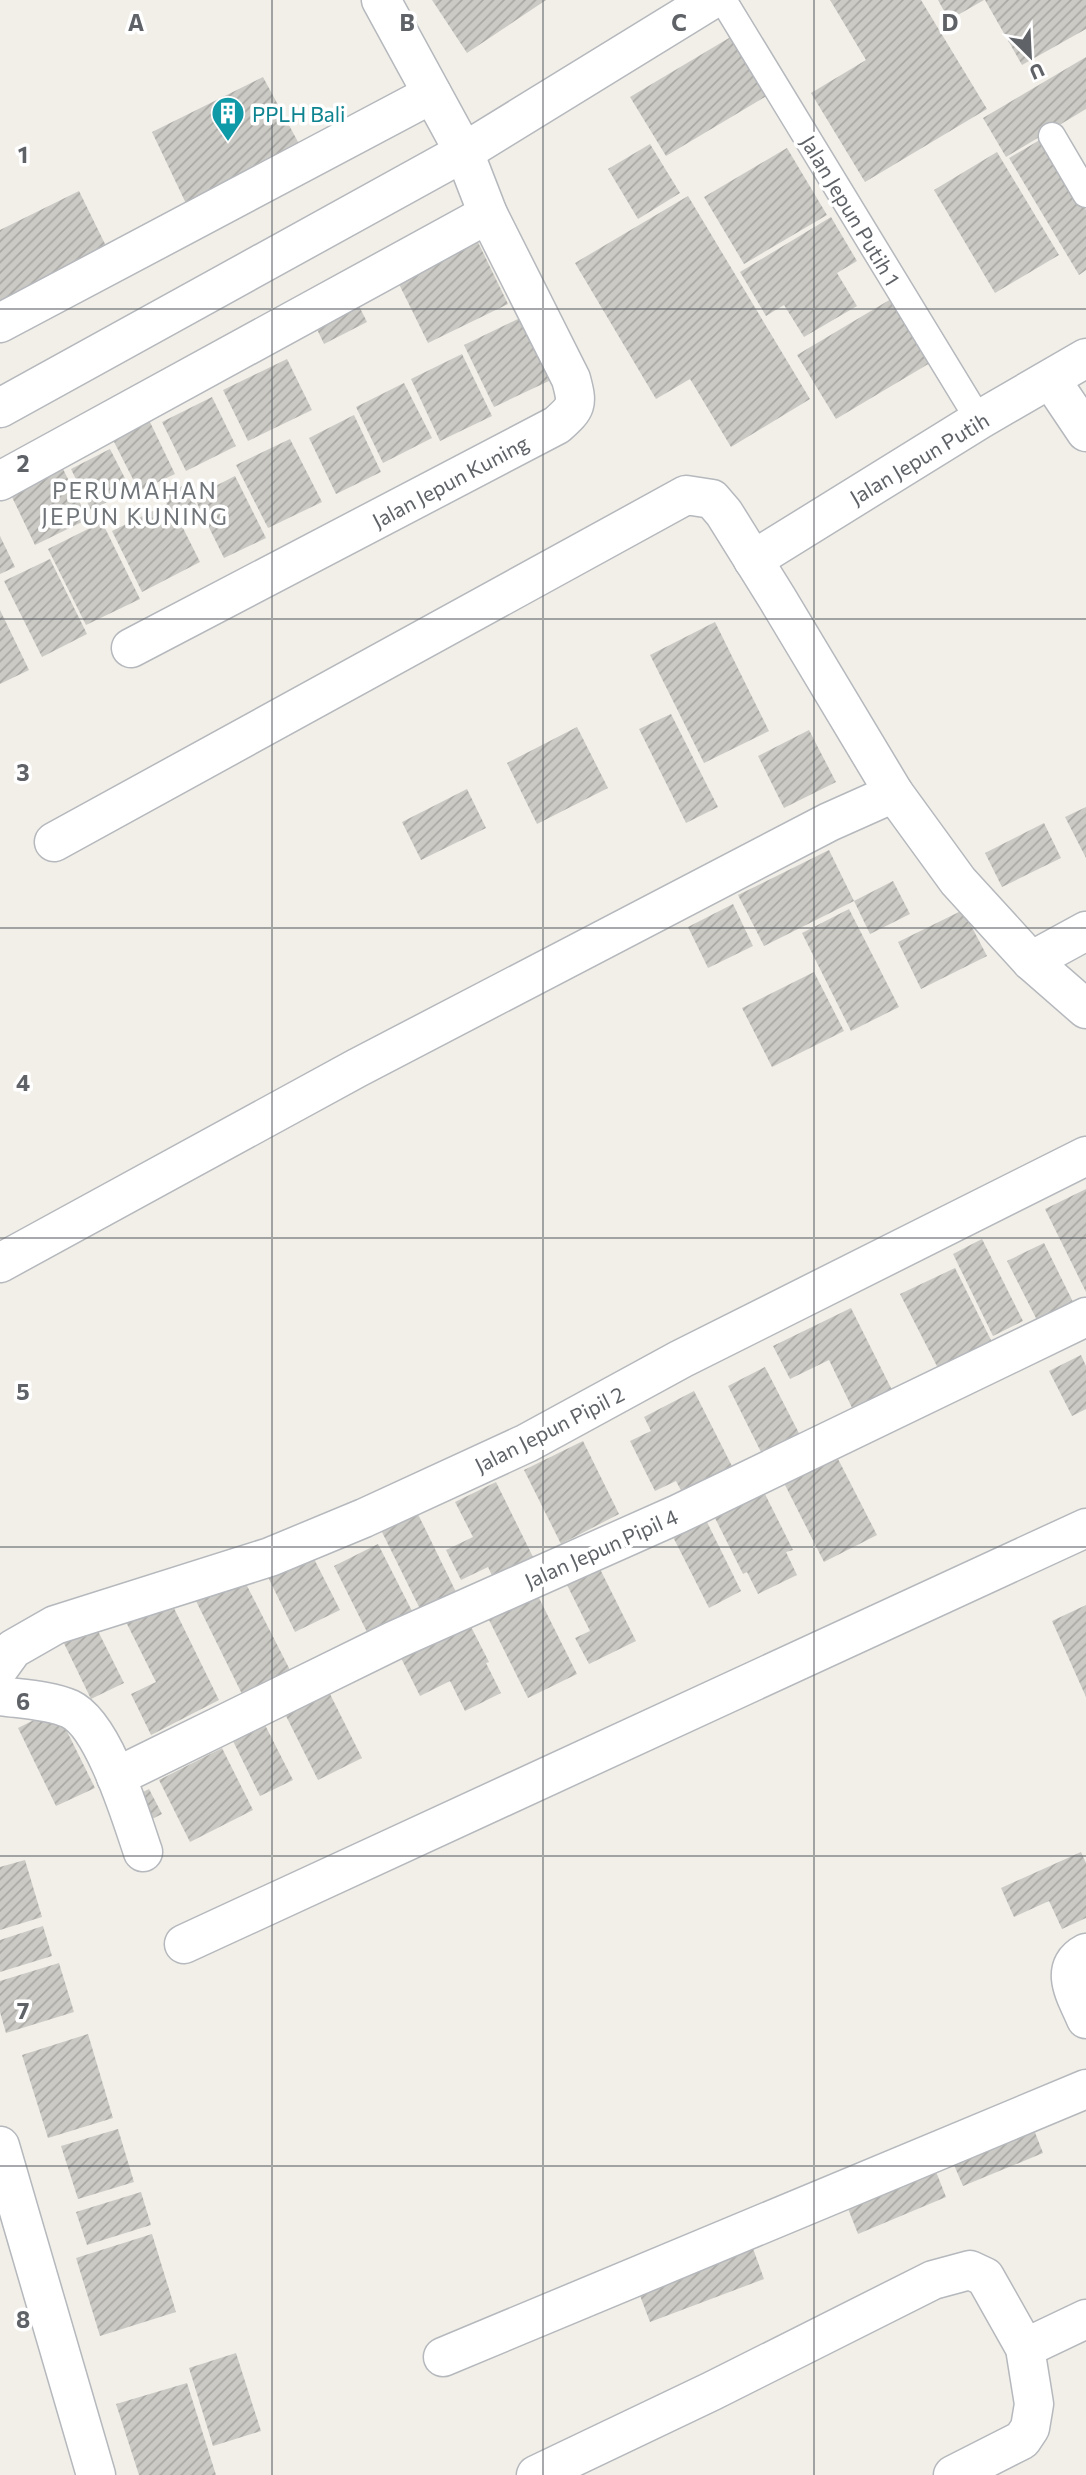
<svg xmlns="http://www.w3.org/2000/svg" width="1086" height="2475" font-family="Commissioner,sans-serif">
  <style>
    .building { fill: url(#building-hatch) }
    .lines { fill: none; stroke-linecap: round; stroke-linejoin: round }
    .service-casing { stroke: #b5b8bc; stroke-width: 29 }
    .minor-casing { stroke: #b5b8bc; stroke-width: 41 }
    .service { stroke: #fff; stroke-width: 26 }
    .minor { stroke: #fff; stroke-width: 38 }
    .grid { fill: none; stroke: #5f6368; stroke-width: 2; stroke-opacity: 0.55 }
    .labels { text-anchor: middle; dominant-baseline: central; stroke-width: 7; stroke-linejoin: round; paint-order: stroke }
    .culture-label { font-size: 21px; fill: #0d838f; stroke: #fff; text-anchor: start }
    .street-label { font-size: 21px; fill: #5f6368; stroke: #fff }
    .neighbourhood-label { font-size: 23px; letter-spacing: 2px; fill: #70757a; stroke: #fff }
    .grid-label { font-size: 23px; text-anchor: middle; font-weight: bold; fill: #5f6368; stroke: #fff; stroke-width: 7; stroke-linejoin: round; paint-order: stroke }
  </style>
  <defs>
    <pattern id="building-hatch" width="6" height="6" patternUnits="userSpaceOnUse" patternTransform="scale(1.75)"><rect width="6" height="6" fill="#cccac5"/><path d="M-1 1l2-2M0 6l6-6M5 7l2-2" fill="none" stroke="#a9a8a4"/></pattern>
  </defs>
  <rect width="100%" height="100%" fill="#f1efe8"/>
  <g class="building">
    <path d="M432 0H546L467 53Z"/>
    <path d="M830 0H921L987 109 865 182 811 93 866 60Z"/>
    <path d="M938 0H984L949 20Z"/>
    <path d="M985 0H1086V29L1022 65Z"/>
    <path d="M734 35 770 94 666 156 630 97Z"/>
    <path d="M1086 57V109L1006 157 983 118Z"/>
    <path d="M263 77 304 153 191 214 152 132Z"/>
    <path d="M1043 138 1086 210V270L1079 275 1009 158Z"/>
    <path d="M650 144 680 193 638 219 608 169Z"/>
    <path d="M787 148 827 215 744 264 704 197Z"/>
    <path d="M997 152 1059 255 995 293 934 190Z"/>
    <path d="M79 191 107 248 0 302V230Z"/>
    <path d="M688 196 810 399 731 447 690 379 656 399 575 263Z"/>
    <path d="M831 217 857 261 837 273 857 306 804 337 784 305 766 316 740 272Z"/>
    <path d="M475 236 508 304 428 343 395 276Z"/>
    <path d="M891 299 930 363 836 419 797 355Z"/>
    <path d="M356 300 367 322 324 344 313 321Z"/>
    <path d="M520 318 551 380 494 407 464 345Z"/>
    <path d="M462 354 492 416 440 441 411 379Z"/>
    <path d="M287 359 312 410 248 441 223 390Z"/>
    <path d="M404 383 432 438 383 463 356 407Z"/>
    <path d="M212 397 236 446 186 471 162 422Z"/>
    <path d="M354 415 381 472 336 494 309 438Z"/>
    <path d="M149 420 175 474 139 491 112 438Z"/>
    <path d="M290 439 322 502 268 528 236 465Z"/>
    <path d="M110 449 131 490 91 510 71 469Z"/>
    <path d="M63 469 88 519 35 545 11 495Z"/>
    <path d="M235 476 266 538 224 558 194 497Z"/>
    <path d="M186 484 197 507 177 516 200 562 142 592 112 531 167 504 163 496Z"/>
    <path d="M102 522 140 599 86 625 48 549Z"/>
    <path d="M0 536 15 567 0 574Z"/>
    <path d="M50 559 87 634 42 657 4 581Z"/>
    <path d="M0 610 29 670 0 684Z"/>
    <path d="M715 622 769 731 704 763 650 655Z"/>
    <path d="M671 714 718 807 686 823 639 729Z"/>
    <path d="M577 727 608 788 537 824 507 763Z"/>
    <path d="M809 730 836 782 784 808 758 756Z"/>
    <path d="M467 789 486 828 421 860 402 822Z"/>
    <path d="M1086 807V858L1065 817Z"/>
    <path d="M1044 823 1061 858 1002 887 985 853Z"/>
    <path d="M829 850 854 901 764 946 738 895Z"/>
    <path d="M893 881 910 914 870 934 854 901Z"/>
    <path d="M733 904 753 946 708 968 688 927Z"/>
    <path d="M849 909 899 1007 851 1031 802 933Z"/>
    <path d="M963 910 987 956 921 989 898 942Z"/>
    <path d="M814 972 844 1031 772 1067 742 1008Z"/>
    <path d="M1086 1189V1292L1045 1209Z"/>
    <path d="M982 1239 1023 1321 993 1336 953 1254Z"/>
    <path d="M1044 1243 1077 1310 1041 1328 1007 1261Z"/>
    <path d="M955 1268 997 1352 943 1378 900 1294Z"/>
    <path d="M851 1308 894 1394 855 1414 829 1360 790 1379 773 1346Z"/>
    <path d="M1081 1355 1086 1366V1409L1072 1416 1049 1371Z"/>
    <path d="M765 1367 803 1441 765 1460 728 1386Z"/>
    <path d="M694 1391 736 1474 686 1500 676 1481 655 1491 630 1441 651 1431 644 1417Z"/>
    <path d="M583 1441 619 1514 561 1544 524 1470Z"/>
    <path d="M836 1455 877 1535 824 1562 783 1481Z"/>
    <path d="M496 1482 536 1563 496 1584 488 1567 461 1580 446 1550 473 1537 455 1502Z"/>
    <path d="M762 1488 793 1550 786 1552 797 1575 758 1594 747 1572 743 1574 712 1512Z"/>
    <path d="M415 1508 457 1594 421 1611 379 1526Z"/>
    <path d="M703 1514 741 1591 709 1608 670 1531Z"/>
    <path d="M378 1544 413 1613 369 1636 334 1566Z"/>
    <path d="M311 1553 340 1610 295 1632 267 1575Z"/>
    <path d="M595 1559 636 1641 589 1664 575 1638 590 1631 562 1575Z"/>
    <path d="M242 1576 290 1670 242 1694 195 1599Z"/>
    <path d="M533 1586 577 1674 528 1698 484 1610Z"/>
    <path d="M170 1600 219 1700 151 1735 131 1694 156 1682 126 1622Z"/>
    <path d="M1086 1605V1697L1052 1621Z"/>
    <path d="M464 1613 489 1662 486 1663 501 1693 465 1711 450 1681 420 1696 396 1648Z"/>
    <path d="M91 1617 124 1683 91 1699 59 1633Z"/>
    <path d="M325 1684 362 1758 318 1780 281 1706Z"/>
    <path d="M56 1709 95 1788 56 1806 18 1728Z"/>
    <path d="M261 1717 293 1780 260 1796 229 1733Z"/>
    <path d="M222 1748 253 1810 190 1842 159 1780Z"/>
    <path d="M149 1789 162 1814 144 1823 131 1798Z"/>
    <path d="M1081 1852 1086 1863V1918L1062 1929 1049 1901 1014 1917 1001 1888Z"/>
    <path d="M25 1860 42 1917 0 1930V1867Z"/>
    <path d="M43 1926 52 1956 0 1972V1940Z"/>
    <path d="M59 1963 74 2012 6 2033 0 2012V1981Z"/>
    <path d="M88 2034 113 2118 48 2138 22 2055Z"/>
    <path d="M1029 2117 1043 2153 963 2186 948 2151Z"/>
    <path d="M118 2129 134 2182 78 2199 61 2146Z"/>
    <path d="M931 2159 946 2197 858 2234 843 2196Z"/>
    <path d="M141 2192 151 2225 87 2245 76 2212Z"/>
    <path d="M152 2234 176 2312 100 2336 76 2258Z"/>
    <path d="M750 2240 764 2279 650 2322 636 2285Z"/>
    <path d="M236 2353 261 2431 213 2446 189 2368Z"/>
    <path d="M187 2383 216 2475H139L116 2404Z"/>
  </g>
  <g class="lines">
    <defs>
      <g id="service">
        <path d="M723 0 979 420"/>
        <path d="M1052 136 1086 194"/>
      </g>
      <g id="minor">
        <path d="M0 323 432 94"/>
        <path d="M1051 380 1086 432"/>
        <path d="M0 408 464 152 711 0"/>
        <path d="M0 481 488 214"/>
        <path d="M753 560 979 420 1086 358"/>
        <path d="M131 648 557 425C577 407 578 405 571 379L488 214 464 152 381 0"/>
        <path d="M54 842 686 495 712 499 724 513 777 598 894 793 958 881 1031 961 1086 1009"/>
        <path d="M1031 961 1086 931"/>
        <path d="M0 1263 357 1068 829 822 894 793"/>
        <path d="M0 1667 13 1649 55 1625 270 1557 364 1518 527 1443 681 1359 1086 1156"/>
        <path d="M0 1696C22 1699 50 1700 70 1709 104 1725 131 1817 143 1852"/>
        <path d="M116 1777 395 1640 678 1514 1086 1317"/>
        <path d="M184 1944 1086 1528"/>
        <path d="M1086 1953C1057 1968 1077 1997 1086 2019"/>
        <path d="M0 2146 96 2475"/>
        <path d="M1025 2348 1086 2319"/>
        <path d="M443 2357 1086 2089"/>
        <path d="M536 2475 712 2391 933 2280 970 2270 985 2277 1025 2348 1034 2404 1030 2428 1022 2440 953 2475"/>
      </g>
    </defs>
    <use href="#service" class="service-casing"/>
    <use href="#minor" class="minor-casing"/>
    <use href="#service" class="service"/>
    <use href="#minor" class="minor"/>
  </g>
  <path class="grid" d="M272 0V2475M543 0V2475M814 0V2475M0 309H1086M0 619H1086M0 928H1086M0 1238H1086M0 1547H1086M0 1856H1086M0 2166H1086"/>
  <defs>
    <symbol id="building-pin" viewBox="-11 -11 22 30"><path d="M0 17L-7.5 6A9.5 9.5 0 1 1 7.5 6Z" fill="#0f9aa8" stroke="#fff"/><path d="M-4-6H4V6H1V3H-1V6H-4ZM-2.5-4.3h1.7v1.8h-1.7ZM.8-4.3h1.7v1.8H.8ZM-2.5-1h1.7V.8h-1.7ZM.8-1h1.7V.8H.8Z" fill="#fff"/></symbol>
  </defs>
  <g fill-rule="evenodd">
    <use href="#building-pin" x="209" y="94" width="38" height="52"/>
  </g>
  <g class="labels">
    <g class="culture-label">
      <text x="252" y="113">PPLH Bali</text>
    </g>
    <g class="street-label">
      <text transform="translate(851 210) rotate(59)">Jalan Jepun Putih 1</text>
      <text transform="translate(919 458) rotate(-31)">Jalan Jepun Putih</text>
      <text transform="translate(450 481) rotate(-28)">Jalan Jepun Kuning</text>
      <text transform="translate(549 1429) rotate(-27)">Jalan Jepun Pipil 2</text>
      <text transform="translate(601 1548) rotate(-24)">Jalan Jepun Pipil 4</text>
    </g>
    <g class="neighbourhood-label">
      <text x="135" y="490">PERUMAHAN<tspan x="135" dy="26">JEPUN KUNING</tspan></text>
    </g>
  </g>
  <g class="grid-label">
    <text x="136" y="31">A</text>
    <text x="407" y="31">B</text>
    <text x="679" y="31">C</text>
    <text x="950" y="31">D</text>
    <text x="23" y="163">1</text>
    <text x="23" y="472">2</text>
    <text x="23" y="781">3</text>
    <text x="23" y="1091">4</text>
    <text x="23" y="1400">5</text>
    <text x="23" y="1710">6</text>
    <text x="23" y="2019">7</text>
    <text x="23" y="2328">8</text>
  </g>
  <g transform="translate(1030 56) rotate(156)" stroke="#ffffff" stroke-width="5" paint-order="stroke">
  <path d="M0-5L12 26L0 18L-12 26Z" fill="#5f6368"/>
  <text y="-10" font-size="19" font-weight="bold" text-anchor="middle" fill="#5f6368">U</text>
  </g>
</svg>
